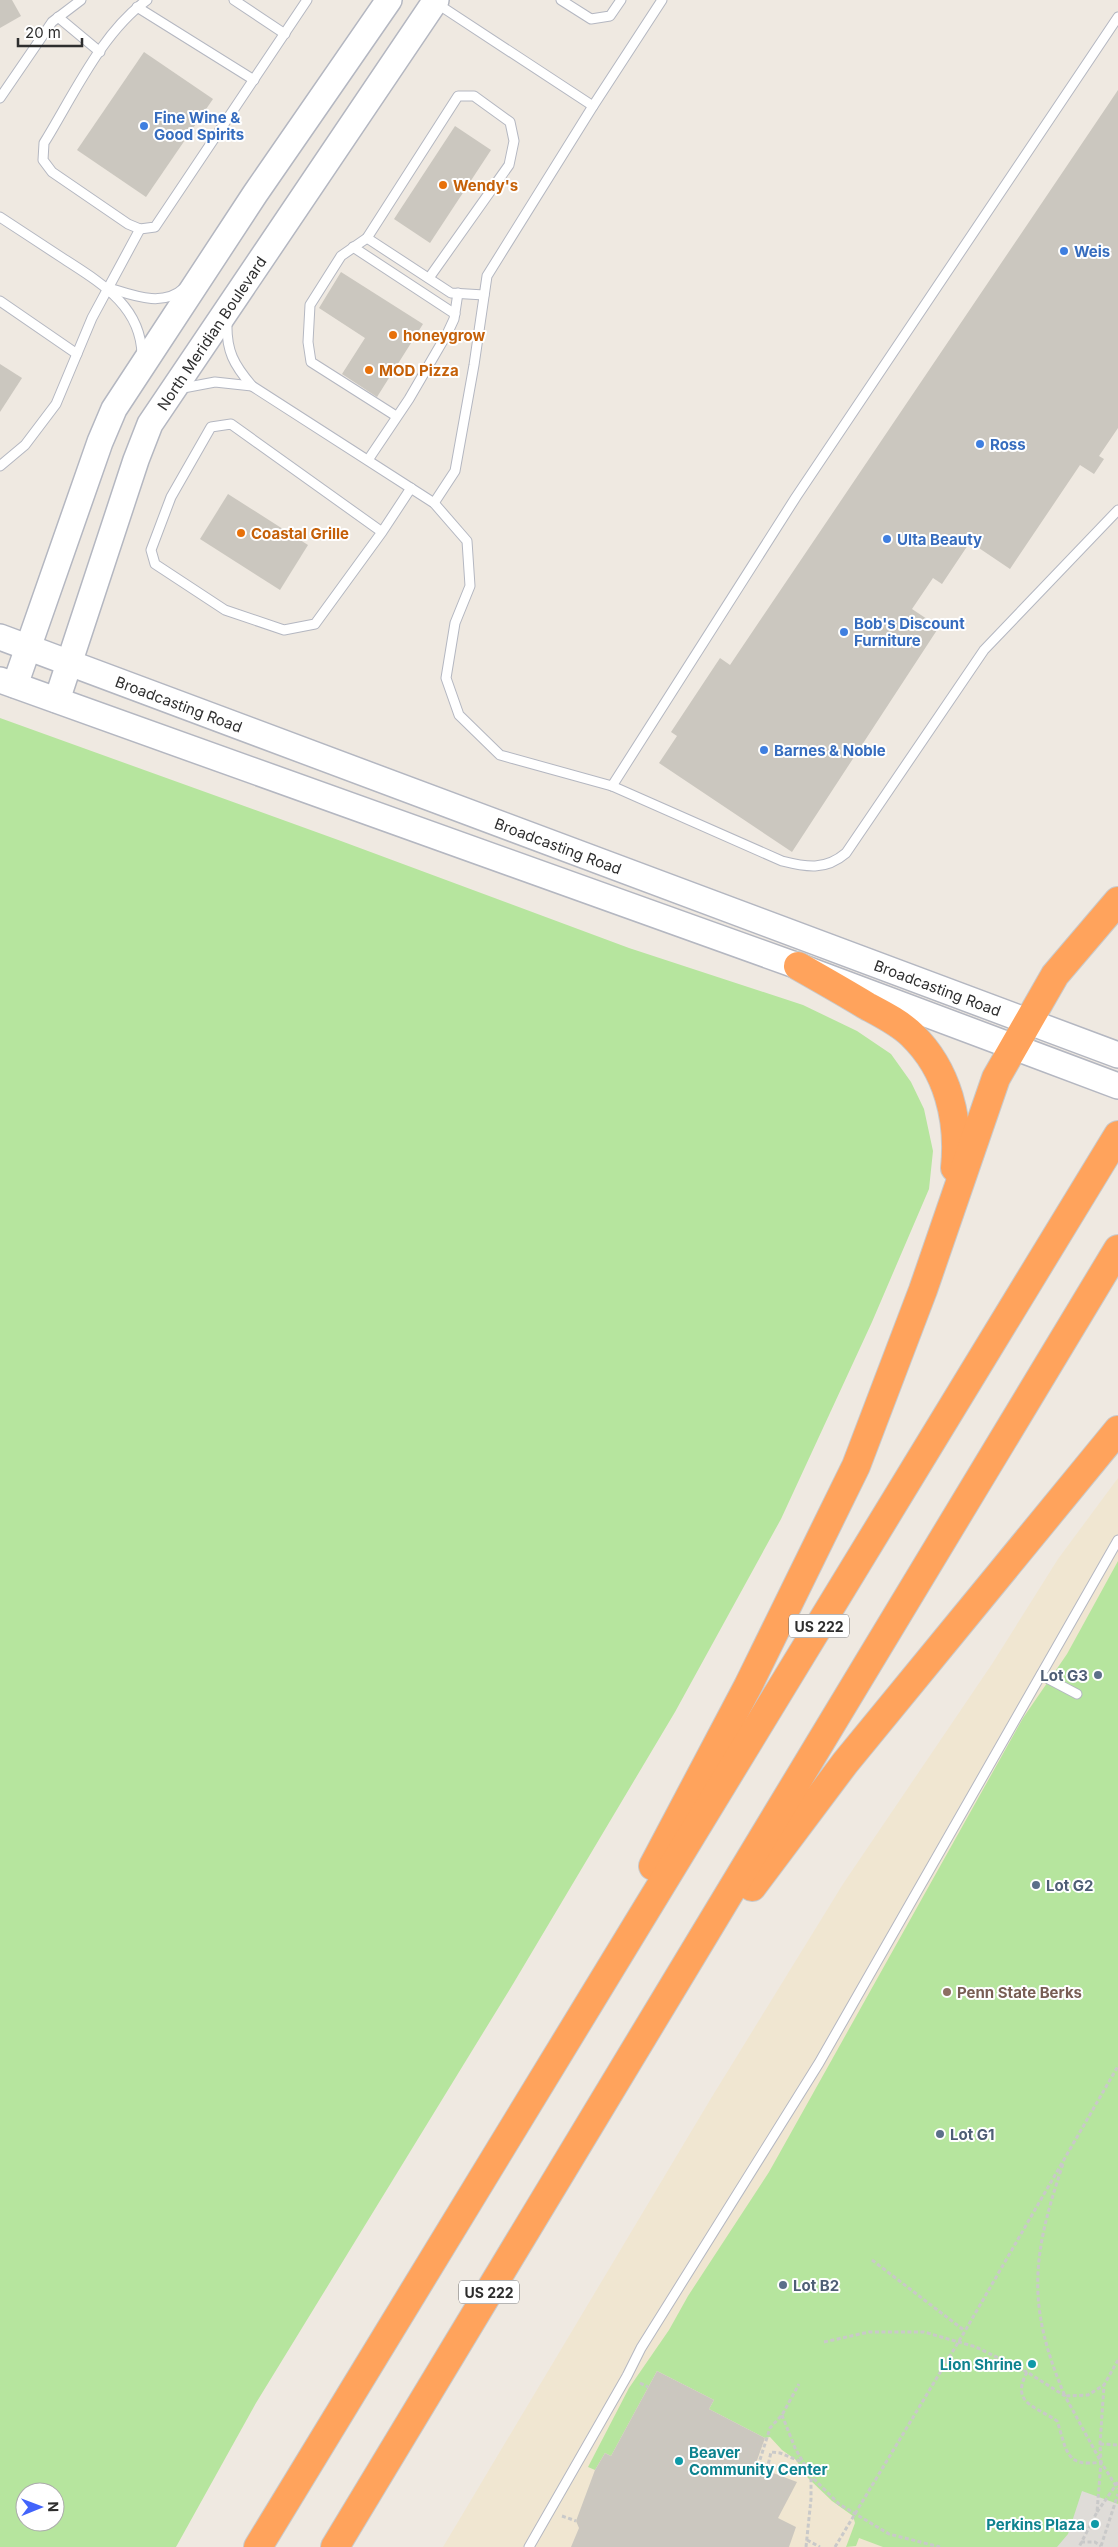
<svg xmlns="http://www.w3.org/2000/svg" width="1118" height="2547" font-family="Inter,sans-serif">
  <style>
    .education { fill: #f0e6d1 }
    .green { fill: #b6e59e; fill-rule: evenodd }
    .plaza { fill: #dfdcd8 }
    .building { fill: #cbc7bf }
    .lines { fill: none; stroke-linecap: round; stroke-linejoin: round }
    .lane-casing { stroke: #b4b7c1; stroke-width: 11 }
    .secondary-casing { stroke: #b4b7c1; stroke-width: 28 }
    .highway-casing { stroke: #c9c9c9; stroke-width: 30 }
    .path { stroke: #c9c9c9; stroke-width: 3; stroke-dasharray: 4 2.5; stroke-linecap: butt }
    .lane { stroke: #fff; stroke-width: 9 }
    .secondary { stroke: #fff; stroke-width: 25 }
    .highway { stroke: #ffa35c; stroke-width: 28 }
    .shop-dot { fill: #3f7fe0; stroke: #fff; stroke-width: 2 }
    .food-dot { fill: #e8710a; stroke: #fff; stroke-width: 2 }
    .service-dot { fill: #5c6f8a; stroke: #fff; stroke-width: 2 }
    .education-dot { fill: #8d6e63; stroke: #fff; stroke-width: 2 }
    .culture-dot { fill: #0f9aa8; stroke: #fff; stroke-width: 2 }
    .labels { text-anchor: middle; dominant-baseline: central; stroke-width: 4; stroke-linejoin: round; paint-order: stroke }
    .shield { fill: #fff; stroke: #6d6d6d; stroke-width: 1 }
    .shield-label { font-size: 14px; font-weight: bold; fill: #2e2e2e }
    .shop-label { font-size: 15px; font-weight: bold; fill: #366cbe; stroke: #fff; text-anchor: start }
    .food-label { font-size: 15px; font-weight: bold; fill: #c56008; stroke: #fff; text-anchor: start }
    .street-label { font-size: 15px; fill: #2e2e2e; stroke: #fff }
    .service-label { font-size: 15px; font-weight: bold; fill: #4e5e75; stroke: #fff; text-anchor: start }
    .education-label { font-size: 15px; font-weight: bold; fill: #785e54; stroke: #fff; text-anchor: start }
    .culture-label { font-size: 15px; font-weight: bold; fill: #0d838f; stroke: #fff; text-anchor: end }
  </style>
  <rect width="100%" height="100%" fill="#efe9e1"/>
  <path class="education" d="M1118 1478V2547H443L710 2100 843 1884 992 1664 1058 1559Z"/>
  <g class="green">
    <path d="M0 718 341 841 629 948 803 1005 857 1031 891 1054 911 1082 924 1109 933 1151 929 1189 872 1322 781 1519 675 1712 513 1984 256 2403 176 2547H0ZM25 2492H55V2522H25Z"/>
    <path d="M1118 1561V2547H883L859 2538 856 2546 846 2547 855 2523 853 2516 832 2501 808 2478 796 2460 782 2450 770 2437 765 2438 709 2409 714 2400 657 2371 611 2456 605 2453 595 2470 588 2467 629 2388 669 2330 688 2296 769 2172 1023 1718 1067 1654Z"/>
  </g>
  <path class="plaza" d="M1082 2491 1118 2504V2547H1057L1068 2534Z"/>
  <g class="building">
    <path d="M0 0H12L21 16 0 28Z"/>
    <path d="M144 52 213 99 146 197 77 150Z"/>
    <path d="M1118 90V428L1099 456 1104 459 1094 474 1080 465 1010 569 970 542 942 584 933 578 912 609 939 627 792 852 659 763 677 736 671 732 720 658 730 665Z"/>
    <path d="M455 126 491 150 430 243 394 219Z"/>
    <path d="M341 272 423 324 377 397 342 374 365 338 319 308Z"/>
    <path d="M0 364 22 378 0 412Z"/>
    <path d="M228 494 308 545 280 590 200 539Z"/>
    <path d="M657 2371 714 2400 709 2409 765 2438 755 2466 797 2482 778 2518 796 2527 789 2547H571L579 2528 576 2521 595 2470 605 2453 611 2456Z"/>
  </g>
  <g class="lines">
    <defs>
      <g id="lane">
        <path d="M147 0C102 32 73 96 44 143L43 160 52 172 128 224 140 229 155 227 307 0"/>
        <path d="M234 0 285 34"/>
        <path d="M561 0 591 19 610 16 621 0"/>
        <path d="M436 3 593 106"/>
        <path d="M137 7 254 80"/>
        <path d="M58 17 100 52"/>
        <path d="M0 98 52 22 81 0"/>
        <path d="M0 217C21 231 43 245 64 259 101 283 141 306 142 355"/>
        <path d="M367 238 451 293 484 295"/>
        <path d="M353 247 455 314"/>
        <path d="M109 288C132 295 163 308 184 288"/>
        <path d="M0 301 77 354"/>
        <path d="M227 322C226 351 234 365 252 386L434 503 467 541 470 586 455 623 446 678 459 715 500 755 612 786 782 861C806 867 825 871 846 853L984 650 1118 510"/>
        <path d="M178 389 215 382 252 386"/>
        <path d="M396 416 311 362 308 342 310 305 341 256 367 238 458 96H474L510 122 514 141 509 165 429 278"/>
        <path d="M368 460 409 399 448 332 454 319 458 293"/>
        <path d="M0 466 25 445 56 404 92 318 140 229"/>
        <path d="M434 503 455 471 474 365 487 276 593 106 662 0"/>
        <path d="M382 532 231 424 211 427 171 497 151 550 155 564 225 610 284 630 315 624 382 532 411 488"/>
        <path d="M612 786 796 497 1118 17"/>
        <path d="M1041 1675 1077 1694"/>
        <path d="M529 2547 627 2376 641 2348 819 2063 1118 1540"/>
      </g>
      <g id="secondary">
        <path id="s1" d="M0 637 1118 1055"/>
        <path d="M0 680 798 966 1118 1086"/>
        <path d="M15 685 100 442 114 409 255 194 389 0"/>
        <path id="s2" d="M57 700 136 460 150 424 436 0"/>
      </g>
      <g id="highway">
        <path d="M798 966C821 979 844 992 867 1006 882 1014 900 1023 912 1035 948 1070 960 1120 955 1168"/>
        <path d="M653 1866 748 1686 856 1466 923 1290 996 1078 1055 975 1118 901"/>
        <path d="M752 1887 845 1763 1118 1430"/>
        <path d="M258 2547 1118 1135"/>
        <path d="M335 2547 1118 1249"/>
      </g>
    </defs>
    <use href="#lane" class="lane-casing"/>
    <use href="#secondary" class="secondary-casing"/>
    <use href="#highway" class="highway-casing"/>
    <g class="path">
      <path d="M1063 2164C1032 2256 1026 2305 1065 2396L1088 2395 1104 2385"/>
      <path d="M872 2260 965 2331"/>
      <path d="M824 2342 869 2332H924L976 2347 1027 2372 1065 2396 1101 2462 1097 2512 1079 2547"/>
      <path d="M1118 2360 1104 2385 1100 2444 1101 2462 1118 2489"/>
      <path d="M1027 2372C1010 2404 1036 2406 1057 2421 1067 2449 1064 2468 1101 2462"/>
      <path d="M640 2383 648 2387"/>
      <path d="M782 2415 795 2448 811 2476 839 2504 889 2534 940 2547"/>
      <path d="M1100 2444 1118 2445"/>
      <path d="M758 2466 770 2428 782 2415 799 2384"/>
      <path d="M767 2470 771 2452 780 2453 802 2462"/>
      <path d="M1097 2512 1118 2482"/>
      <path d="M562 2516 576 2521"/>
      <path d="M807 2540 820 2547"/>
      <path d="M1081 2542H1095L1101 2546"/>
      <path d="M1101 2546 1118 2494"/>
      <path d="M806 2547 811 2499V2477"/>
      <path d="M835 2547 965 2331 1118 2066"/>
    </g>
    <use href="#lane" class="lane"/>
    <use href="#secondary" class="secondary"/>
    <use href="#highway" class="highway"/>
  </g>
  <g class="shop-dot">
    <circle cx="144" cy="126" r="5"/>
    <circle cx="1064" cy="251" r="5"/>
    <circle cx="980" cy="444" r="5"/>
    <circle cx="887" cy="539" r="5"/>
    <circle cx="844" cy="632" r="5"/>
    <circle cx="764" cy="750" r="5"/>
  </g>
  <g class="food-dot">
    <circle cx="443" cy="185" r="5"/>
    <circle cx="393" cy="335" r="5"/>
    <circle cx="369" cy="370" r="5"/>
    <circle cx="241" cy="533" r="5"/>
  </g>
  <g class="service-dot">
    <circle cx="1098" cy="1675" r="5"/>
    <circle cx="1036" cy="1885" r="5"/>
    <circle cx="940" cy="2134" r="5"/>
    <circle cx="783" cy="2285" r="5"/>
  </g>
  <circle class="education-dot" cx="947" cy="1992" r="5"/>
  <g class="culture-dot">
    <circle cx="1032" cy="2364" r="5"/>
    <circle cx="679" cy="2461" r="5"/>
    <circle cx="1095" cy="2524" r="5"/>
  </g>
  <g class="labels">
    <g class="shield">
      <rect x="789" y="1614.5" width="60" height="23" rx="4"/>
      <rect x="459" y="2280.5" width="60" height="23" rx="4"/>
    </g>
    <g class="shield-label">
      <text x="819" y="1626">US 222</text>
      <text x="489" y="2292">US 222</text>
    </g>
    <g class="shop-label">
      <text x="154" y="117">Fine Wine &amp;<tspan x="154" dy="17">Good Spirits</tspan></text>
      <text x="1074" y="251">Weis</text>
      <text x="990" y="444">Ross</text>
      <text x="897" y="539">Ulta Beauty</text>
      <text x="854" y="623">Bob's Discount<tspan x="854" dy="17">Furniture</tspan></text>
      <text x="774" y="750">Barnes &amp; Noble</text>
    </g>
    <g class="food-label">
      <text x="453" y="185">Wendy's</text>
      <text x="403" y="335">honeygrow</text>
      <text x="379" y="370">MOD Pizza</text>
      <text x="251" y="533">Coastal Grille</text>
    </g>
    <g class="street-label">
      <text stroke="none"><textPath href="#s2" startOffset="401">North Meridian Boulevard</textPath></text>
      <text stroke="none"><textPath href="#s1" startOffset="191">Broadcasting Road</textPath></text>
      <text stroke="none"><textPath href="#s1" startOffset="596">Broadcasting Road</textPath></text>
      <text stroke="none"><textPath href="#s1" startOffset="1001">Broadcasting Road</textPath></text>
    </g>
    <g class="service-label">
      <text x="1088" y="1675" text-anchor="end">Lot G3</text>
      <text x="1046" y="1885">Lot G2</text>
      <text x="950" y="2134">Lot G1</text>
      <text x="793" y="2285">Lot B2</text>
    </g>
    <g class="education-label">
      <text x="957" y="1992">Penn State Berks</text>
    </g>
    <g class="culture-label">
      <text x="1022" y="2364">Lion Shrine</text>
      <text x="689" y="2452" text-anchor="start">Beaver<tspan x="689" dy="17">Community Center</tspan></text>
      <text x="1085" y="2524">Perkins Plaza</text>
    </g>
  </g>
  <g transform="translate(40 2507) rotate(89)"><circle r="24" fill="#ffffff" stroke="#ababab"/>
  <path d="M0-4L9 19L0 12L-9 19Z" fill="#4264fb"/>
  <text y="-8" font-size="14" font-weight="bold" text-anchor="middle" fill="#2e2e2e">N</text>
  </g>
  <path d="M18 38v8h64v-8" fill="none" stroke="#2e2e2e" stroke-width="2.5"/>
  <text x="25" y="38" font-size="15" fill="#2e2e2e" stroke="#ffffff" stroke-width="4" paint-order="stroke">20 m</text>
</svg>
